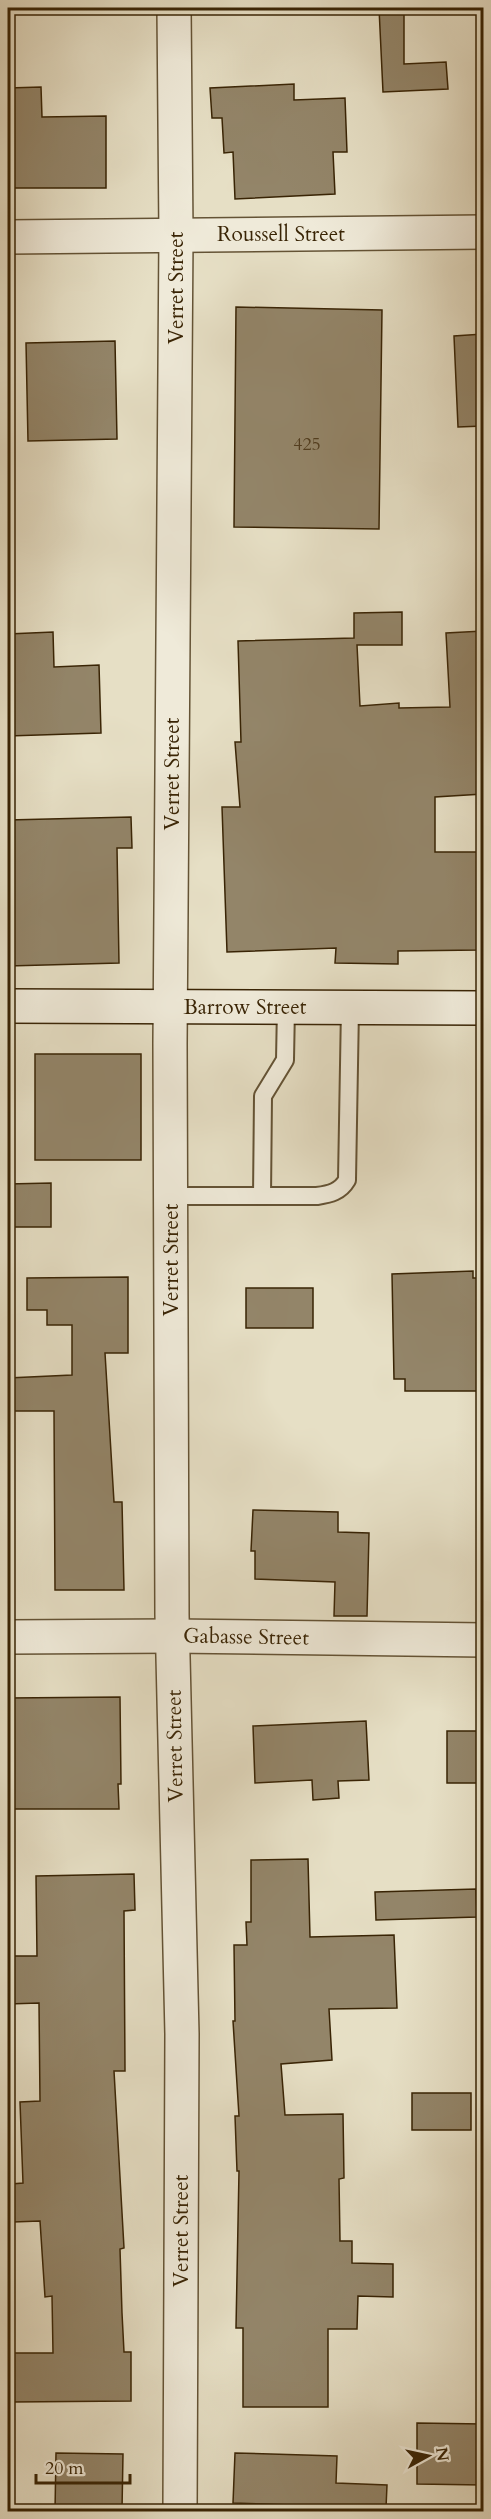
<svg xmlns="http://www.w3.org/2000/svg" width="491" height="2519" font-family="Cardo,serif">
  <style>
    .building { fill: #938569; stroke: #392405; stroke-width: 1.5 }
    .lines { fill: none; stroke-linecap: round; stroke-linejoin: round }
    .lane-casing { stroke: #645335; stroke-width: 20 }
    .street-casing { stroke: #645335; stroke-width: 36 }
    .secondary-casing { stroke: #392405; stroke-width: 36 }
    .lane { stroke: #efead9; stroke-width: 16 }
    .street { stroke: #efead9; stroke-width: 33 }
    .secondary { stroke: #efead9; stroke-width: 33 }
    .labels { text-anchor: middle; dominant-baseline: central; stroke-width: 5; stroke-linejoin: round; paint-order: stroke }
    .number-label { font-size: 18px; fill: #503c1e }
    .street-label { font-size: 21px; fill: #392405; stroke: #efead9 }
  </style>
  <rect width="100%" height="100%" fill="#e6dfc5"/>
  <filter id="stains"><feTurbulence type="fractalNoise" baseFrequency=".00333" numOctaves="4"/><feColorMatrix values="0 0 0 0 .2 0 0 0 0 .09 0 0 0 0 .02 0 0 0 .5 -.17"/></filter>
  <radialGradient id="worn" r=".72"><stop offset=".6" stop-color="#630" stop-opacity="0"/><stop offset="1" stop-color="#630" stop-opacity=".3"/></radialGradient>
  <g class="building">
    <path d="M379 8H404V64L446 62 448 89 383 92Z"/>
    <path d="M294 84V100L345 98 347 152H333L335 194 235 199 233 152 224 153 222 118H212L210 88Z"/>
    <path d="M41 87 42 117 106 116V188H8V88Z"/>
    <path d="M236 307 382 310 379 529 234 527Z"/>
    <path d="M483 334V426L458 427 454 336Z"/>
    <path d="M115 341 117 439 28 441 26 343Z"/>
    <path d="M402 612V645H357L360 706 399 703V708L450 707 446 633 483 631V794L435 797V852H478L479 950 398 951V964L335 963 336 948 227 952 222 807H240L235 742H241L238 641 354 638V613Z"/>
    <path d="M53 632 54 667 99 665 101 733 8 736V634Z"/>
    <path d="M131 817 132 848H117L119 963 8 966V820Z"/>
    <rect x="35" y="1054" width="106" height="106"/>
    <path d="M51 1183V1227H8V1184Z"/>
    <path d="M473 1271V1278H483V1391H405V1379H394L392 1274Z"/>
    <path d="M128 1277V1353H105L114 1502H122L124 1590H55L54 1411H8V1378L72 1375V1325H47V1310H27V1278Z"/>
    <rect x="246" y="1288" width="67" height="40"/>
    <path d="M253 1510 338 1512V1532L369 1533 367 1616H334L335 1582 255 1579V1551H251Z"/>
    <path d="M120 1697 121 1784H118L119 1809H8V1698Z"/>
    <path d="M366 1721 369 1780 338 1781 339 1798 313 1800 312 1780 255 1783 253 1726Z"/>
    <rect x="447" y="1731" width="36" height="52"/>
    <path d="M308 1859 310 1937 394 1935 397 2008 329 2009 332 2060 281 2064 285 2115 343 2114 344 2178 339 2179 340 2241H352V2263L393 2264V2297L358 2296 357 2329H328V2407H243V2328H236L239 2171H237L235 2116H239L233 2021H235L234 1945H247L246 1922H251V1860Z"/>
    <path d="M134 1874 135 1910 124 1911 125 2071H114L124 2248 120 2249 122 2313 124 2352H131V2401L12 2402V2353H53L52 2296 45 2297 40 2221 13 2222 11 2184 23 2183 20 2102 40 2101 39 2003 8 2004V1956H37L36 1876Z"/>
    <path d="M476 1889 477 1917 376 1920 375 1892Z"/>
    <rect x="412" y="2093" width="59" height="37"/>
    <path d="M417 2423 483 2424V2485L417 2484Z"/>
    <path d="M56 2453 123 2454 122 2510 55 2511Z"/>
    <path d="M235 2453 337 2456 336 2483 387 2485 386 2508 233 2503Z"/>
  </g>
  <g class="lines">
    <defs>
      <g id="lane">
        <path d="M170 1196H317C330 1194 340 1192 347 1180L350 1008"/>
        <path d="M262 1196 263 1096 285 1060 286 1007"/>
      </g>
      <g id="street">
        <path d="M174 8 176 235 170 1044 172 1615 182 2034 180 2512"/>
        <path d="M8 237 484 232"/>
        <path d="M8 1637 173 1636 484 1640"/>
      </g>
      <path id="secondary" d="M8 1006 484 1008"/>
    </defs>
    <use href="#lane" class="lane-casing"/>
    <use href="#street" class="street-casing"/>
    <use href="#secondary" class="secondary-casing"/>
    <use href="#lane" class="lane"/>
    <use href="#street" class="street"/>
    <use href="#secondary" class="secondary"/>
  </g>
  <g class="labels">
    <g class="number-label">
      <text x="307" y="444">425</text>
    </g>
    <g class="street-label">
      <text x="281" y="234">Roussell Street</text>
      <text transform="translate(176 288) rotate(-90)">Verret Street</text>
      <text transform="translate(172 774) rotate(-90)">Verret Street</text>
      <text x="245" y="1007">Barrow Street</text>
      <text transform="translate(171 1260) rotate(-90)">Verret Street</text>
      <text transform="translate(246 1637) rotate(1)">Gabasse Street</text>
      <text transform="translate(175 1746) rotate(-91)">Verret Street</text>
      <text transform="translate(181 2231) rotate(-90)">Verret Street</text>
    </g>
  </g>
  <rect width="491" height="2519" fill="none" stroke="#e6dfc5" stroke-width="30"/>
  <rect x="9" y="9" width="473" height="2501" fill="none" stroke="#392405" stroke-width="3"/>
  <rect x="15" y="15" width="461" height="2489" fill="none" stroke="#392405" stroke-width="1.5"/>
  <g transform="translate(428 2456) rotate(82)" stroke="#efead9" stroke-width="4.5" paint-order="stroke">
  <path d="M0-4.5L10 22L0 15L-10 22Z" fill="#392405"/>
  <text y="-9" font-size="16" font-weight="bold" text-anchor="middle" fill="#392405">N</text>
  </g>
  <path d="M36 2474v9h94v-9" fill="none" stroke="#392405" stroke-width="3"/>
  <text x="45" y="2474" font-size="18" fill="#392405" stroke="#efead9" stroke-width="4.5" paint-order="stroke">20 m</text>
  <rect width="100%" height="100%" filter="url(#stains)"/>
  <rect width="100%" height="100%" fill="url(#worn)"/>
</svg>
